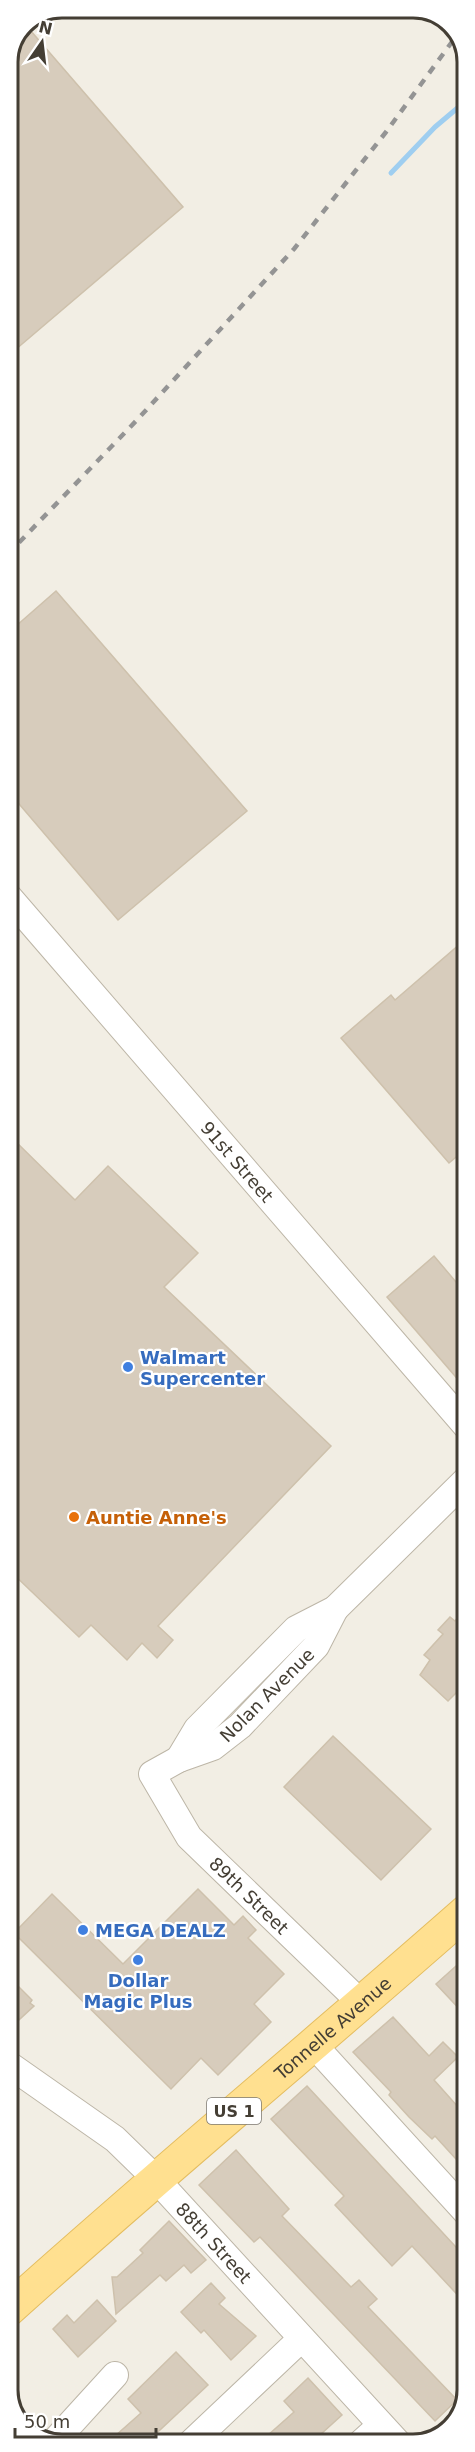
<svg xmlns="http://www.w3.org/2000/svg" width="475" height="2452" font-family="'DejaVu Sans',sans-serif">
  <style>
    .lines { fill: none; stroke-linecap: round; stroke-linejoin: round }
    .stream { stroke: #9fcef0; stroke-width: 5 }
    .building { fill: #d7ccbc; stroke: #cec1ac; stroke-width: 1.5 }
    .minor-casing { stroke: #bdb6a7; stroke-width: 28 }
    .major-casing { stroke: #e4bd60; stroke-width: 35 }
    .minor { stroke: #fff; stroke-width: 26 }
    .major { stroke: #ffe090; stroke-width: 33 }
    .rail { stroke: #949494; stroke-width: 4.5; stroke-dasharray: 8 8; stroke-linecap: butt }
    .shop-dot { fill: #3f7fe0; stroke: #fff; stroke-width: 2 }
    .food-dot { fill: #e8710a; stroke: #fff; stroke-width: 2 }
    .labels { text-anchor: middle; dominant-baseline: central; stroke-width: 4.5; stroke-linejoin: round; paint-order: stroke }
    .shield { fill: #fff; stroke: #7c7871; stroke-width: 1.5 }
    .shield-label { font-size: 16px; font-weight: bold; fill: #443e34 }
    .street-label { font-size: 18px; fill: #443e34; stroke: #fff }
    .shop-label { font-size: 18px; font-weight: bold; fill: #366cbe; stroke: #fff; text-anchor: start }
    .food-label { font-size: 18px; font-weight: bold; fill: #c56008; stroke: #fff; text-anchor: start }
    .rim { fill: none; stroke: #443e34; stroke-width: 3 }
  </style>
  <rect width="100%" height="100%" fill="#f2eee4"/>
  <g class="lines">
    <path class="stream" d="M391 173 435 127 467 100"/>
  </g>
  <g class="building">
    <path d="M24 23 183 207 8 356V62Z"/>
    <path d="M56 591 247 811 118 920 8 791V633Z"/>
    <path d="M467 938V1148L449 1163 341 1038 391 995 395 1000Z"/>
    <path d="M8 1134 75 1200 108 1166 198 1253 164 1287 331 1446 158 1626 173 1640 157 1658 142 1643 127 1660 91 1625 79 1637 8 1569Z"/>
    <path d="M434 1256 467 1295V1390L387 1297Z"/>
    <path d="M467 1608V1682L448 1701 420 1675 430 1660 424 1655 443 1634 438 1630 450 1617 455 1621Z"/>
    <path d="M333 1736 431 1829 381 1880 284 1787Z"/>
    <path d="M198 1889 234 1925 243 1916 256 1930 248 1938 284 1974 254 2004 271 2022 218 2075 201 2058 171 2089 14 1933 52 1894 123 1964Z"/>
    <path d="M456 1966 467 1979V2017L436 1984Z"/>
    <path d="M8 1976 32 2000 30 2003 34 2006 8 2030Z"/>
    <path d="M393 2017 429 2056 443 2042 458 2057 434 2080 467 2117V2171L435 2136 432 2139 409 2117 389 2095 391 2092 353 2052Z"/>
    <path d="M307 2086 467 2259V2305L412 2246 392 2266 335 2205 344 2196 271 2119Z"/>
    <path d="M236 2150 289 2209 282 2216 351 2287 359 2280 377 2299 368 2307 457 2400 435 2421 260 2237 254 2242 199 2185Z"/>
    <path d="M169 2221 206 2260 191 2273 184 2265 166 2281 160 2275 116 2314 112 2277H117L143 2253 140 2250Z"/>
    <path d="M211 2283 225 2298 219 2304 256 2336 231 2360 204 2330 201 2333 181 2312Z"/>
    <path d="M97 2300 116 2321 78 2357 53 2329 67 2315 74 2323Z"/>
    <path d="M176 2352 208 2385 145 2444H106L141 2413 128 2399Z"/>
    <path d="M308 2378 342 2415 310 2444H258L294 2412 284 2401Z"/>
  </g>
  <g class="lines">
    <defs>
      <g id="minor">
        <path id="s1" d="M8 896 467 1427"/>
        <path id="s2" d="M335 1609 316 1646 240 1726 213 1747 179 1759 152 1774 189 1837 362 2004"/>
        <path d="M179 1759 197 1729 296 1629 335 1609 467 1479"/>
        <path d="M312 2043 467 2213"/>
        <path id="s3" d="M8 2064 115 2139 155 2178 399 2444"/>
        <path d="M53 2443 115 2375"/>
        <path d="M190 2444 301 2339"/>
        <path d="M360 2444 381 2425"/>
      </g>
      <g id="major">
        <path id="s4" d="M8 2310C159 2174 315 2045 467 1911"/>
      </g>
    </defs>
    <use href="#minor" class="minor-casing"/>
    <use href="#major" class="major-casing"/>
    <use href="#minor" class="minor"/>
    <use href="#major" class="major"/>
    <path class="rail" d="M8 554 136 421 294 249 386 132 457 35"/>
  </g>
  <g class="shop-dot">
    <circle cx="128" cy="1367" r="6"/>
    <circle cx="83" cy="1930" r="6"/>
    <circle cx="138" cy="1960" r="6"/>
  </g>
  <circle class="food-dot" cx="74" cy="1517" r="6"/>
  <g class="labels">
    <rect class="shield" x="207" y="2098" width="54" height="26" rx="4.5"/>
    <g class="shield-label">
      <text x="234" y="2111">US 1</text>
    </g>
    <g class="street-label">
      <text stroke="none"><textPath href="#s1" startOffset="351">91st Street</textPath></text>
      <text transform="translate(267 1695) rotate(-45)">Nolan Avenue</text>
      <text stroke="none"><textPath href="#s2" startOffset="410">89th Street</textPath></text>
      <text stroke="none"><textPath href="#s4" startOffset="430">Tonnelle Avenue</textPath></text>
      <text stroke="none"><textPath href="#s3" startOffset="274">88th Street</textPath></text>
    </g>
    <g class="shop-label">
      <text x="140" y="1357">Walmart<tspan x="140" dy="21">Supercenter</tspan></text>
      <text x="95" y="1930">MEGA DEALZ</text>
      <text x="138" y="1980" text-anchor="middle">Dollar<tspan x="138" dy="21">Magic Plus</tspan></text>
    </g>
    <g class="food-label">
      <text x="86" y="1517">Auntie Anne's</text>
    </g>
  </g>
  <path d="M0 0H475V2452H0ZM62 18H413A44 44 0 0 1 457 62V2390A44 44 0 0 1 413 2434H62A44 44 0 0 1 18 2390V62A44 44 0 0 1 62 18Z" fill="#fff" fill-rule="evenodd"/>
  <path class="rim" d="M62 18H413A44 44 0 0 1 457 62V2390A44 44 0 0 1 413 2434H62A44 44 0 0 1 18 2390V62A44 44 0 0 1 62 18Z"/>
  <g transform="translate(42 42) rotate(14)" stroke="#ffffff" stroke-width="4.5" paint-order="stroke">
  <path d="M0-4.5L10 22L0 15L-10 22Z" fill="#443e34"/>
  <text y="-9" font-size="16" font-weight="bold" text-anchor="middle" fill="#443e34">N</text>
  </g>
  <path d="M15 2428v9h141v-9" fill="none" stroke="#443e34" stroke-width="3"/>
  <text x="24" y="2428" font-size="18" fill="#443e34" stroke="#ffffff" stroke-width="4.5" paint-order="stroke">50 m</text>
</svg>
